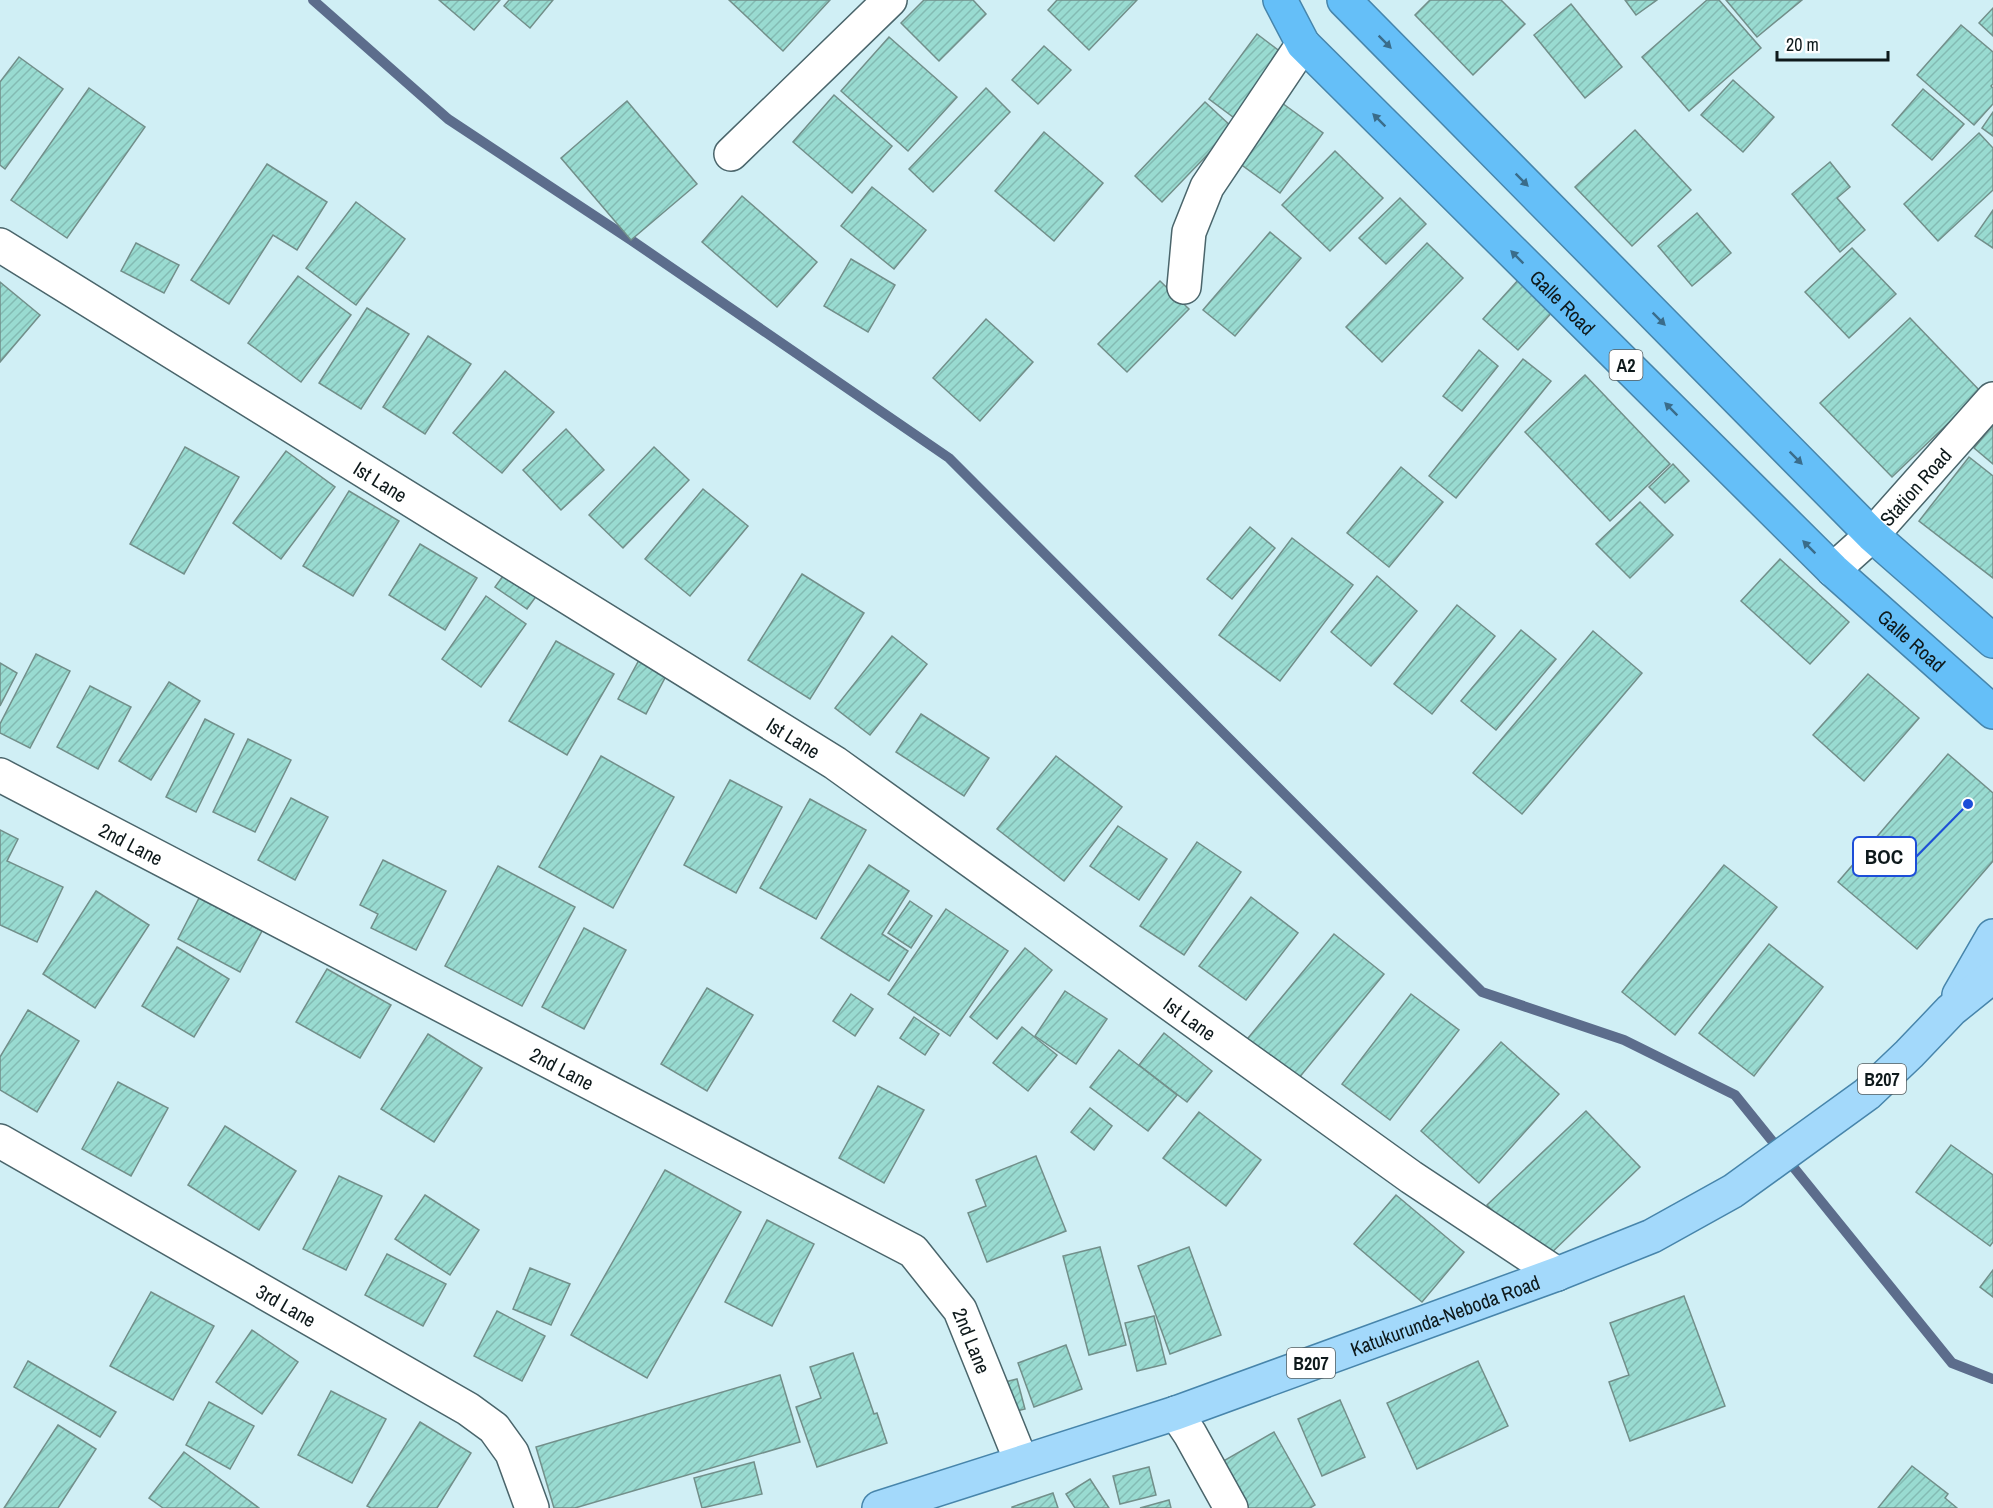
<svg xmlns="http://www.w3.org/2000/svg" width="1993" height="1508" font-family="'Archivo Narrow',sans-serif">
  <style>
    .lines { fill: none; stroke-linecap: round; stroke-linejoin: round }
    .stream { stroke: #5c6d8c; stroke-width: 10 }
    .building { fill: url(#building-hatch); stroke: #728f8a; stroke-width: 1.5 }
    .minor-casing { stroke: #4a656b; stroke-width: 36 }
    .major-casing { stroke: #4785ab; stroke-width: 36 }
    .highway-casing { stroke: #4785ab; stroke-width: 36 }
    .minor { stroke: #fff; stroke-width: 33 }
    .major { stroke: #a3d9fb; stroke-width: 33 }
    .highway { stroke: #65bff8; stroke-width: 33 }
    .oneway { fill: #3a6c8a }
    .labels { text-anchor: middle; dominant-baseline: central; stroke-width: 5; stroke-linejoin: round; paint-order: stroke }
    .shield { fill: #fff; stroke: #565e5f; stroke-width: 1.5 }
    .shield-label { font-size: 18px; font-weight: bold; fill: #0e191b }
    .street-label { font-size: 20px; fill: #0e191b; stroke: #fff }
    .leader { fill: none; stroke: #1d4ed8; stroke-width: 2 }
    .callout-dot { fill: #1d4ed8; stroke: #fff; stroke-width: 2 }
    .callout { fill: #fff; stroke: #1d4ed8; stroke-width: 2 }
    .callout-label { font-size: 21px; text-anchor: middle; font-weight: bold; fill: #0e191b }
  </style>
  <defs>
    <pattern id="building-hatch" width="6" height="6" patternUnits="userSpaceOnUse" patternTransform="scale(1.5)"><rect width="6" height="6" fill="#99dbd1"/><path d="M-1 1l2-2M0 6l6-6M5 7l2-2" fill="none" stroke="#83bbb3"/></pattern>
  </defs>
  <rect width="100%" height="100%" fill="#d0eff5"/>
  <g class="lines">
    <path class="stream" d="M313 0 448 119 631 240 949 458 1482 992 1624 1040 1735 1095 1952 1363 1993 1379"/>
  </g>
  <g class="building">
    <path d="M439 0H500L474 30Z"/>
    <path d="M509 0H553L530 28 504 6Z"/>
    <path d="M729 0H830L783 51Z"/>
    <path d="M924 0H973L986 14 939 61 901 23Z"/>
    <path d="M1057 0H1137L1089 50 1048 10Z"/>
    <path d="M1430 0H1501L1525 24 1473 75 1415 15Z"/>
    <path d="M1625 0H1657L1636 15Z"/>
    <path d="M1707 0H1719L1761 48 1689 111 1642 57Z"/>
    <path d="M1726 0H1802L1757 37Z"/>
    <path d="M1571 4 1622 67 1585 98 1534 35Z"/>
    <path d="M1993 8V36L1979 23Z"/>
    <path d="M1961 25 1993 52V84L1991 86 1993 88V104L1974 125 1917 75Z"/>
    <path d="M1257 34 1290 59 1241 123 1209 99Z"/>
    <path d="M889 37 957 97 908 151 841 91Z"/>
    <path d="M1044 46 1071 70 1038 104 1012 80Z"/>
    <path d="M19 57 63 89 5 169 0 165V82Z"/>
    <path d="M1733 80 1774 117 1743 152 1701 115Z"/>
    <path d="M89 88 145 127 67 238 11 200Z"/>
    <path d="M986 88 1010 112 933 192 909 169Z"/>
    <path d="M1923 89 1964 124 1932 160 1892 125Z"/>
    <path d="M834 95 892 146 852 193 793 142Z"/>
    <path d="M627 101 697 184 631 240 561 158Z"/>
    <path d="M1205 102 1233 128 1162 202 1135 176Z"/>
    <path d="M1282 103 1323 133 1280 193 1239 163Z"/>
    <path d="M1993 112V136L1982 128Z"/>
    <path d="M1635 130 1691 190 1632 246 1575 187Z"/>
    <path d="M1044 132 1103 183 1054 241 995 191Z"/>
    <path d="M1979 133 1993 148V190L1938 241 1904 204Z"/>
    <path d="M1335 151 1383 198 1330 251 1282 205Z"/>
    <path d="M1830 162 1850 187 1837 198 1865 230 1840 252 1792 194Z"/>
    <path d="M267 164 327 202 297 250 273 235 229 304 191 280Z"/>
    <path d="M872 187 926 230 894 269 841 226Z"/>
    <path d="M742 196 817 262 777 307 702 242Z"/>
    <path d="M1400 198 1426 224 1386 264 1359 238Z"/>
    <path d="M356 202 405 239 356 305 306 268Z"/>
    <path d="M1993 210V248L1975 236Z"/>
    <path d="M1697 213 1731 253 1692 286 1658 246Z"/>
    <path d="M1270 232 1301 258 1235 336 1203 310Z"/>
    <path d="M136 243 179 265 164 293 121 271Z"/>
    <path d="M1427 243 1463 278 1382 362 1346 327Z"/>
    <path d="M1852 248 1896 294 1849 338 1805 292Z"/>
    <path d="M851 259 895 285 868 332 824 306Z"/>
    <path d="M298 276 351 315 301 382 248 343Z"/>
    <path d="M1519 279 1554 310 1518 350 1483 319Z"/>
    <path d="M1160 281 1189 309 1127 372 1098 344Z"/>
    <path d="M0 282 40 315 0 362Z"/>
    <path d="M367 308 409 334 361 409 319 383Z"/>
    <path d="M1910 318 1981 392 1892 477 1820 403Z"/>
    <path d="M986 319 1033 362 980 421 933 378Z"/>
    <path d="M428 336 471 364 425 434 383 407Z"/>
    <path d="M1479 350 1498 366 1462 411 1443 396Z"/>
    <path d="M1523 359 1551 381 1456 498 1429 476Z"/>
    <path d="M505 371 554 412 502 473 453 433Z"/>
    <path d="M1585 375 1670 464 1610 521 1525 432Z"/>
    <path d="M1993 425V464L1974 448Z"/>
    <path d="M566 429 604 470 561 510 523 470Z"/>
    <path d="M185 447 239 477 184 574 130 544Z"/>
    <path d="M654 447 689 480 623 548 589 515Z"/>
    <path d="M286 451 335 487 281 559 233 523Z"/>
    <path d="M1969 457 1993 476V578L1919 521Z"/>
    <path d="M1673 464 1689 481 1665 503 1649 487Z"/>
    <path d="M1401 467 1443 502 1389 567 1347 533Z"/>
    <path d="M703 489 748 526 690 596 645 559Z"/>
    <path d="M349 491 399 521 353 596 303 566Z"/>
    <path d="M1640 502 1673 535 1630 578 1596 544Z"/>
    <path d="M1250 527 1275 548 1232 599 1207 579Z"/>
    <path d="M1292 538 1353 585 1280 681 1219 635Z"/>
    <path d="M420 544 477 578 445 630 389 595Z"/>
    <path d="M1780 559 1849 622 1810 664 1741 601Z"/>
    <path d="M508 569 540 591 527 609 495 587Z"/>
    <path d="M802 574 864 613 810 699 748 660Z"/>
    <path d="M1377 576 1417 611 1371 666 1331 632Z"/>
    <path d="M486 596 526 624 481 687 442 659Z"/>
    <path d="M1457 605 1495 636 1432 714 1394 684Z"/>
    <path d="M1521 630 1556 659 1496 730 1461 701Z"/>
    <path d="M1593 631 1642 673 1522 814 1473 773Z"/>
    <path d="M892 636 927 664 870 735 835 708Z"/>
    <path d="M556 641 614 674 567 755 509 721Z"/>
    <path d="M36 654 70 671 30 748 0 733V724Z"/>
    <path d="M639 660 667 674 646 714 618 699Z"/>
    <path d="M0 663 17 673 0 706Z"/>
    <path d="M1868 674 1919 718 1864 781 1813 735Z"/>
    <path d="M169 682 200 701 151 780 119 761Z"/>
    <path d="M90 686 131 707 98 769 57 747Z"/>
    <path d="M921 714 989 758 964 796 896 752Z"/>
    <path d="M205 719 234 734 196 812 166 797Z"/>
    <path d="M248 739 291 760 255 832 213 812Z"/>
    <path d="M1948 754 1993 793V861L1917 949 1838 882Z"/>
    <path d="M601 756 674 797 613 908 539 867Z"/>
    <path d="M1056 756 1122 807 1064 881 997 829Z"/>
    <path d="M730 780 782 807 736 893 684 865Z"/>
    <path d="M291 798 328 817 295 880 258 860Z"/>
    <path d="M810 799 866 830 816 919 760 888Z"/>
    <path d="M1118 826 1167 859 1139 900 1090 866Z"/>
    <path d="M0 830 18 839 7 861 63 887 37 942 0 925Z"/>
    <path d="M1197 842 1241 872 1184 955 1140 926Z"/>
    <path d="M383 860 446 891 416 950 371 928 378 914 360 905Z"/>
    <path d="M869 865 909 891 882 934 908 951 889 981 821 938Z"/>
    <path d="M1724 865 1777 907 1675 1035 1622 992Z"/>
    <path d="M498 866 575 907 522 1006 445 966Z"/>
    <path d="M96 891 149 925 95 1008 43 974Z"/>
    <path d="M1251 897 1298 933 1246 1000 1199 966Z"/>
    <path d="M199 898 262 931 240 972 178 939Z"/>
    <path d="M910 901 932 916 911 948 888 933Z"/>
    <path d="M946 909 1008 951 950 1036 888 994Z"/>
    <path d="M584 928 626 950 584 1029 542 1007Z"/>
    <path d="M1334 934 1384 974 1294 1084 1244 1043Z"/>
    <path d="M1769 944 1823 987 1754 1076 1699 1033Z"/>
    <path d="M177 947 229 979 194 1037 142 1006Z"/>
    <path d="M1025 948 1052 970 997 1039 970 1017Z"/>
    <path d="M327 969 391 1005 360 1058 296 1022Z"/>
    <path d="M707 988 753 1015 707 1091 661 1064Z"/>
    <path d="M1065 991 1107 1019 1076 1064 1035 1036Z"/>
    <path d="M851 994 873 1009 855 1036 833 1021Z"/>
    <path d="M1411 994 1459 1030 1390 1120 1342 1084Z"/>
    <path d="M28 1010 79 1041 37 1112 0 1090V1057Z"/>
    <path d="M914 1017 939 1034 925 1055 900 1038Z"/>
    <path d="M1022 1027 1057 1055 1028 1091 993 1063Z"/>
    <path d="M1164 1033 1212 1071 1187 1102 1139 1065Z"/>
    <path d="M428 1034 482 1068 434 1142 381 1109Z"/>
    <path d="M1501 1042 1559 1094 1479 1183 1421 1131Z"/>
    <path d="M1119 1050 1177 1095 1148 1131 1090 1087Z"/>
    <path d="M118 1082 168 1108 131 1176 82 1149Z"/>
    <path d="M878 1086 924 1110 884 1183 839 1158Z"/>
    <path d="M1090 1108 1112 1126 1094 1150 1071 1132Z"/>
    <path d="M1586 1111 1640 1167 1542 1262 1487 1205Z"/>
    <path d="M1199 1112 1261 1160 1226 1206 1163 1158Z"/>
    <path d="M225 1126 296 1171 259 1230 188 1185Z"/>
    <path d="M1951 1145 1993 1175V1242L1990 1246 1916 1192Z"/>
    <path d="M1036 1156 1066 1231 987 1262 968 1213 986 1206 976 1180Z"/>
    <path d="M665 1170 741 1212 647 1378 571 1335Z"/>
    <path d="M339 1176 382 1196 346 1270 303 1249Z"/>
    <path d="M425 1195 479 1230 450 1275 395 1239Z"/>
    <path d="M1396 1195 1464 1252 1422 1302 1354 1244Z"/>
    <path d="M767 1220 814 1244 772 1326 725 1302Z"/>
    <path d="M1100 1247 1126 1345 1089 1355 1063 1256Z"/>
    <path d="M1189 1247 1221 1335 1170 1354 1138 1266Z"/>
    <path d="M387 1254 446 1284 423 1326 365 1295Z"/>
    <path d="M530 1268 570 1284 551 1325 513 1309Z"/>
    <path d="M1993 1270V1297L1980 1287Z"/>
    <path d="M151 1292 214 1326 173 1400 110 1366Z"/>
    <path d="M1684 1296 1725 1406 1630 1441 1609 1382 1629 1375 1610 1323Z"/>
    <path d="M497 1311 545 1336 522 1381 474 1356Z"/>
    <path d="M1154 1316 1166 1364 1137 1371 1125 1323Z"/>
    <path d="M252 1330 298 1362 262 1414 216 1382Z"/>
    <path d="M1066 1345 1082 1389 1034 1407 1018 1363Z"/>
    <path d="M853 1353 874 1414 877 1413 887 1443 817 1467 796 1407 821 1398 810 1367Z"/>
    <path d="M28 1361 116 1412 100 1437 14 1387Z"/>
    <path d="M1478 1361 1508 1426 1417 1469 1387 1403Z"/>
    <path d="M780 1375 800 1442 575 1508H554L536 1447Z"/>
    <path d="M1017 1379 1025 1409 1009 1413 1001 1383Z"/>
    <path d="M331 1391 386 1419 352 1483 298 1455Z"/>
    <path d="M1340 1400 1365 1457 1322 1476 1298 1419Z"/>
    <path d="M209 1402 254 1426 230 1469 186 1445Z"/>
    <path d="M420 1422 471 1453 437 1508H371L367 1506Z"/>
    <path d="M58 1425 96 1449 58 1508H4Z"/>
    <path d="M1274 1432 1315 1505 1310 1508H1245L1220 1463Z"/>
    <path d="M184 1452 259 1508H163L149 1498Z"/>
    <path d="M754 1462 762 1494 702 1508 694 1478Z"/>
    <path d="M1912 1466 1948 1494 1945 1498 1957 1508H1878Z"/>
    <path d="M1149 1467 1156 1495 1120 1504 1113 1476Z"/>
    <path d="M1090 1479 1109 1508H1075L1066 1494Z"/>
    <path d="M1053 1493 1058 1508H1012V1507Z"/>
    <path d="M1169 1500 1171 1508H1140Z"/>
  </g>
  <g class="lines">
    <defs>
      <g id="minor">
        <path d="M731 154 890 0"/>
        <path id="s1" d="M0 245 835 763 1411 1177 1557 1274"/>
        <path d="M1184 287 1189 232 1207 187 1303 44"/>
        <path id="s2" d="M1833 570 1872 535 1993 399"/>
        <path id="s3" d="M0 775 913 1251 960 1310 1021 1461"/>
        <path id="s4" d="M0 1141 468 1409 494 1428 512 1453 532 1508"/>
        <path d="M1176 1413 1190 1434 1231 1508"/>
      </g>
      <g id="major">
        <path d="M1959 995 1993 936"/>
        <path id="s5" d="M879 1508 1176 1413 1557 1274 1652 1236 1733 1191 1867 1094 1909 1054 1951 1010 1993 976"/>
      </g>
      <g id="highway">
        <path id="s6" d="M1280 0 1303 44 1833 570 1993 712"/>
        <path d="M1344 0 1872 535 1993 641"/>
      </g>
    </defs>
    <use href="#minor" class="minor-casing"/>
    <use href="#major" class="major-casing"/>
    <use href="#highway" class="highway-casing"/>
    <use href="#minor" class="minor"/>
    <use href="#major" class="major"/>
    <use href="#highway" class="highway"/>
  </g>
  <defs><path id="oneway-solid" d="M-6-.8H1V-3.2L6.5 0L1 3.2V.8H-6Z" transform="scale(1.5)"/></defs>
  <g class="oneway">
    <use href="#oneway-solid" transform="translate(1385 42) rotate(45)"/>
    <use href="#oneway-solid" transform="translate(1379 120) rotate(-135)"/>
    <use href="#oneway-solid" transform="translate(1522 180) rotate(45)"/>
    <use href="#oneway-solid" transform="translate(1517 257) rotate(-135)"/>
    <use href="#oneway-solid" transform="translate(1659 319) rotate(45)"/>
    <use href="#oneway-solid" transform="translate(1671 409) rotate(-135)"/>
    <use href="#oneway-solid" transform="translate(1796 458) rotate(45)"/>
    <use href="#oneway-solid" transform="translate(1809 547) rotate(-135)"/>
  </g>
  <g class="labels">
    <g class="shield">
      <rect x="1609.5" y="350" width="33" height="30" rx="4.5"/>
      <rect x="1858" y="1064" width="48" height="30" rx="4.5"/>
      <rect x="1287" y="1348" width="48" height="30" rx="4.5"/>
    </g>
    <g class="shield-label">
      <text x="1626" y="365">A2</text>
      <text x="1882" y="1079">B207</text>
      <text x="1311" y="1363">B207</text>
    </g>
    <g class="street-label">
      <text stroke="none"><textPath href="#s6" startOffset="416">Galle Road</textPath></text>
      <text stroke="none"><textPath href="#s1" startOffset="448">Ist Lane</textPath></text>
      <text stroke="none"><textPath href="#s2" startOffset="117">Station Road</textPath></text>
      <text stroke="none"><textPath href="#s6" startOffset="902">Galle Road</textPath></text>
      <text stroke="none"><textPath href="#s1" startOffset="934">Ist Lane</textPath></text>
      <text stroke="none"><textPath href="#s3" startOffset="148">2nd Lane</textPath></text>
      <text stroke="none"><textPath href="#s1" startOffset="1420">Ist Lane</textPath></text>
      <text stroke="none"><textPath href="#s3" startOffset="634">2nd Lane</textPath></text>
      <text stroke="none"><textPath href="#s4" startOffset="330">3rd Lane</textPath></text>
      <text stroke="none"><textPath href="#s5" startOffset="598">Katukurunda-Neboda Road</textPath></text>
      <text stroke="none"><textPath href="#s3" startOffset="1138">2nd Lane</textPath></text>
    </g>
  </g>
  <path class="leader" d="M1968 804L1916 857"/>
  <circle class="callout-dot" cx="1968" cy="804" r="6"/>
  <rect class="callout" x="1853" y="837" width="63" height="39" rx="6"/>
  <g class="callout-label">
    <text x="1884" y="864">BOC</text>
  </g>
  <path d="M1777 51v9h111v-9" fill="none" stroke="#0e191b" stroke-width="3"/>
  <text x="1786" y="51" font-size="18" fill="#0e191b" stroke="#ffffff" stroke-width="4.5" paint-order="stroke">20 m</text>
</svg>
